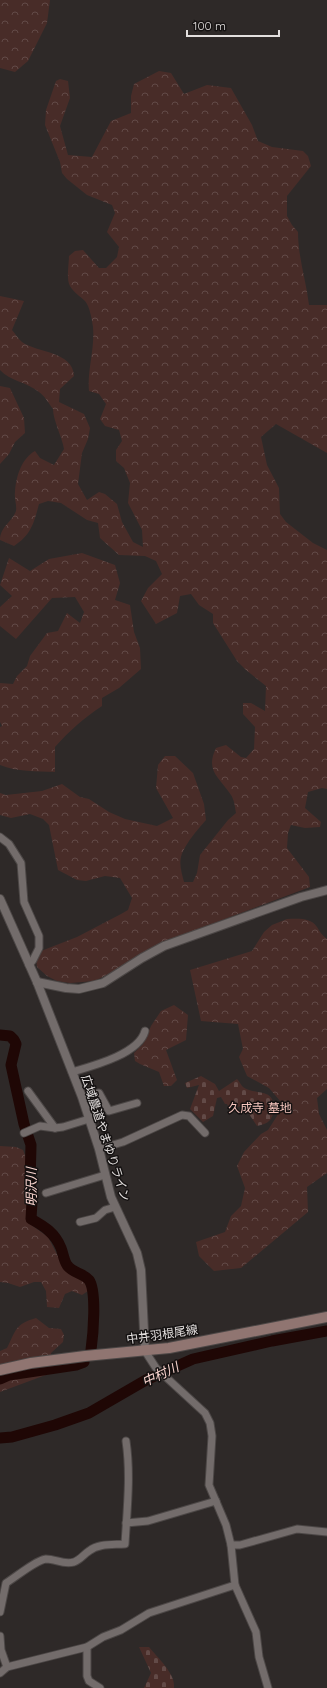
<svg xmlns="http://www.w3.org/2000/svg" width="327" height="1688" font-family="Quicksand,'Noto Sans JP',sans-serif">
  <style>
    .forest { fill: url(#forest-crowns) }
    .cemetery { fill: url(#cemetery-stones) }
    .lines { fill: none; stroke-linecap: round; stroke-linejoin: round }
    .river { stroke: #1f0705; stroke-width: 11 }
    .minor-casing { stroke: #4c4746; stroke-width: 9 }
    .tertiary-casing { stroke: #4c4746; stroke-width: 10 }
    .secondary-casing { stroke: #4c4746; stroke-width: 12 }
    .minor { stroke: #736c6b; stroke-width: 7 }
    .tertiary { stroke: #736c6b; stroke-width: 8 }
    .secondary { stroke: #907571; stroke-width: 10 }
    .labels { text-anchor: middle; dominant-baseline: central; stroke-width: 3; stroke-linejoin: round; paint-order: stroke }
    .park-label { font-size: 12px; fill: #f8c7bf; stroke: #151212 }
    .street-label { font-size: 12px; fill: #e3dfde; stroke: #151212 }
    .water-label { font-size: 13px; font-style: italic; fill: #fcd6d0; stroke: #151212 }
  </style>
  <defs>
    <pattern id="forest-crowns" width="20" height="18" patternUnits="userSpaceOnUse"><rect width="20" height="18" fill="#482c28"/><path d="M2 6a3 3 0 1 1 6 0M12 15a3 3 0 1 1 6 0" fill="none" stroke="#624a47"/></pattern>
    <pattern id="cemetery-stones" width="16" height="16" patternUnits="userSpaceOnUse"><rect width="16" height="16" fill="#482c28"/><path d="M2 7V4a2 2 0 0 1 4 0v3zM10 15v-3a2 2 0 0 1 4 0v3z" fill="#624a47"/></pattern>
  </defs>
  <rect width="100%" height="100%" fill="#2e2928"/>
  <g class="forest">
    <path d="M0 0H50L47 23 28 61 15 72 0 68Z"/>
    <path d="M159 71 171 73 184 94 207 85 231 88 252 125 258 141 272 147 303 151 308 156 311 166 287 196V216L292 225 298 232C298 257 306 280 309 305H327V453L276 424 261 437 267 465 279 488 280 514 286 522 313 543 327 550V789L322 788 308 792 305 808 321 822 320 827 305 828 291 825 288 833 287 848 309 877 310 887 180 936 95 981 70 983 57 981 47 976 37 967 36 959 41 951 77 937 121 914 128 910 132 898 120 878 105 876 86 881 77 880 58 870 49 825 43 819 30 814 11 818 0 815V793L6 795 42 791 62 784 80 797 89 799 109 812 125 819 157 826 173 818 156 788 158 765 165 756H175L193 773 204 804 206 820C198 829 184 845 181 857 179 865 182 874 184 882H193L197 873 200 855 228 820 236 813C235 807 234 799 231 795 219 777 205 771 216 748L226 745 241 757 246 758 254 749 255 727 243 714V703H251L265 711 266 686 246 670 237 661 213 623V614L199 605 191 594 180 596 177 613 156 624 141 601 148 588 162 574 156 561 145 556 119 555 100 538 98 523 87 520 61 503 48 501 39 504C34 523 31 535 14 546L0 540C0 527 12 522 16 511 17 505 14 498 15 492 16 477 21 459 35 451L40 458 54 465 64 449C62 437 53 420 53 409 49 404 45 396 39 392 27 382 10 381 0 370V296L24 301 12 330C15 333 18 339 22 342 37 353 73 351 74 376L60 389 59 402 84 414 90 428 88 439 82 453 78 484 87 500 99 492 105 494 117 504 122 522 133 542 143 547 142 530 128 503 130 483 124 468 116 461V450L122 441 119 430 105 426 100 419 106 404 99 394 89 391C87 370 95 349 93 327 92 320 90 307 85 301 80 296 74 293 70 286 66 279 69 264 69 256L75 251 83 250 99 268H106L117 257 119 247 107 232 115 213 112 205 87 195 67 179 62 173 60 162 45 125 46 110 56 81 60 79 68 81 70 98 60 126 68 155 92 157 111 121 131 113V96L134 84Z"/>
    <path d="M0 386 10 388 24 418 25 433 15 442 9 454 0 464Z"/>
    <path d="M82 553 115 565 120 583 115 600 130 605 134 632 140 648 141 669 119 688 102 698V706C84 718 69 731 55 747V772C37 771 17 772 0 765V727L2 726 0 722V683L13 684 17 676 27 666 30 656 47 633 58 631 67 613 80 623 84 612 75 597 52 598 16 639 0 626V607L12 596 0 585 9 558 30 571 49 559Z"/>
    <path d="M287 919C298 919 310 917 317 927 320 932 322 935 327 939V1089L317 1098 319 1114 327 1130V1173L307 1187 308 1212 241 1268 214 1271 199 1256 196 1242 225 1232 231 1216 241 1206 245 1188 237 1166 244 1152 261 1134 268 1130 277 1116 281 1102 269 1088 247 1076 239 1057 243 1049 238 1024 201 1021 190 970 252 951 264 932 272 925Z"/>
    <path d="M174 1005 188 1015 186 1040 166 1050 177 1080 171 1086H164L159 1072 140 1064 135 1061 134 1053 143 1044 151 1026 161 1011Z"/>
    <path d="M0 1146 16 1147 23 1150 26 1158 27 1222 48 1237 64 1268 84 1281 88 1291 82 1295 72 1291 65 1294 59 1308 47 1307 46 1291 41 1282H34L20 1287 8 1283 0 1282Z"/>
    <path d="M36 1318 49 1328 61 1329 64 1335 63 1342 51 1353V1373L0 1392V1351L7 1348C16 1330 15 1324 36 1318Z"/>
  </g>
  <g class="cemetery">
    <path d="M201 1076 215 1084 219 1091 237 1079C239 1081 241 1085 243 1087 254 1096 278 1086 273 1113 272 1122 265 1124 257 1126L243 1105 230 1110 227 1104H225L221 1097 217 1098 213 1116 203 1122 190 1109 199 1085 187 1088 185 1083Z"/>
    <path d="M139 1647H149C157 1657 176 1674 174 1688H144L151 1673Z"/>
  </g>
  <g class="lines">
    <g class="river">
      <path d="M0 1035 10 1036 14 1040 16 1044 11 1065 24 1124 31 1145 30 1183 32 1201 31 1219C44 1226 55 1233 61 1248 63 1253 64 1261 67 1265 72 1273 83 1273 89 1280 97 1291 93 1336 91 1350"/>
      <path d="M0 1379 9 1375 76 1365 84 1362"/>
      <path d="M0 1438 12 1437 55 1425 89 1413 146 1380 193 1359 272 1341 327 1331"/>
    </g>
    <defs>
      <g id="minor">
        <path d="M0 837 9 844 21 863 24 902 39 936V948L33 960 29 965"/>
        <path d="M72 1072C93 1066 139 1054 145 1031"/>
        <path d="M28 1091 55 1128"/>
        <path d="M82 1097 99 1093 109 1111 137 1103"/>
        <path d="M24 1133 40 1126 55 1128 63 1127 89 1119"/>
        <path d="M99 1149 123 1142 182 1115 189 1116 205 1133"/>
        <path d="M46 1193 105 1175"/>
        <path d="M80 1222 96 1218 105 1210 115 1207"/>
        <path d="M126 1523 148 1521 216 1501"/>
        <path d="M231 1545H240L297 1529 327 1532"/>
        <path d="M235 1585 256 1632 259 1657 268 1688"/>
        <path d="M0 1612 6 1583C16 1577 36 1560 46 1559 56 1559 63 1565 74 1562 80 1560 83 1555 89 1551 99 1543 113 1545 125 1544 127 1510 131 1475 126 1441"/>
        <path d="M0 1636 1 1650 7 1667"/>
        <path d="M87 1647V1676L89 1681 100 1688"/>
        <path d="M0 1673 7 1667 87 1647 103 1637 121 1630 149 1613 235 1585 231 1545 226 1525 209 1485 212 1436 210 1423 205 1413 156 1368 145 1351"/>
      </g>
      <g id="tertiary">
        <path d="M0 899 37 982 82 1097 99 1149 111 1197 137 1253 141 1270 145 1351"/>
        <path d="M37 982 66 988 79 989 103 983 142 958 164 946 301 897 327 890"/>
      </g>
      <path id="secondary" d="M0 1370 31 1363 85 1356 169 1348 327 1317"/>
    </defs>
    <use href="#minor" class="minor-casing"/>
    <use href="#tertiary" class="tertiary-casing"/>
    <use href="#secondary" class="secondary-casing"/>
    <use href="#minor" class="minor"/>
    <use href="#tertiary" class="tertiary"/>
    <use href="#secondary" class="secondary"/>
  </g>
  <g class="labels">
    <g class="park-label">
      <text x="260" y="1107">久成寺 墓地</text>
    </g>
    <g class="street-label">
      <text transform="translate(106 1138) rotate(72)">広域農道やまゆりライン</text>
      <text transform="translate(162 1334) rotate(-8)">中井羽根尾線</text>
    </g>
    <g class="water-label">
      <text transform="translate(31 1187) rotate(-90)">明沢川</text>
      <text transform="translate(160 1374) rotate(-25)">中村川</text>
    </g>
  </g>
  <path d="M187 30v6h92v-6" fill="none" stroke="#e3dfde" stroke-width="2"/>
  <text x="193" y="30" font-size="12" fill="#e3dfde" stroke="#151212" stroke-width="3" paint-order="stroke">100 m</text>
</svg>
